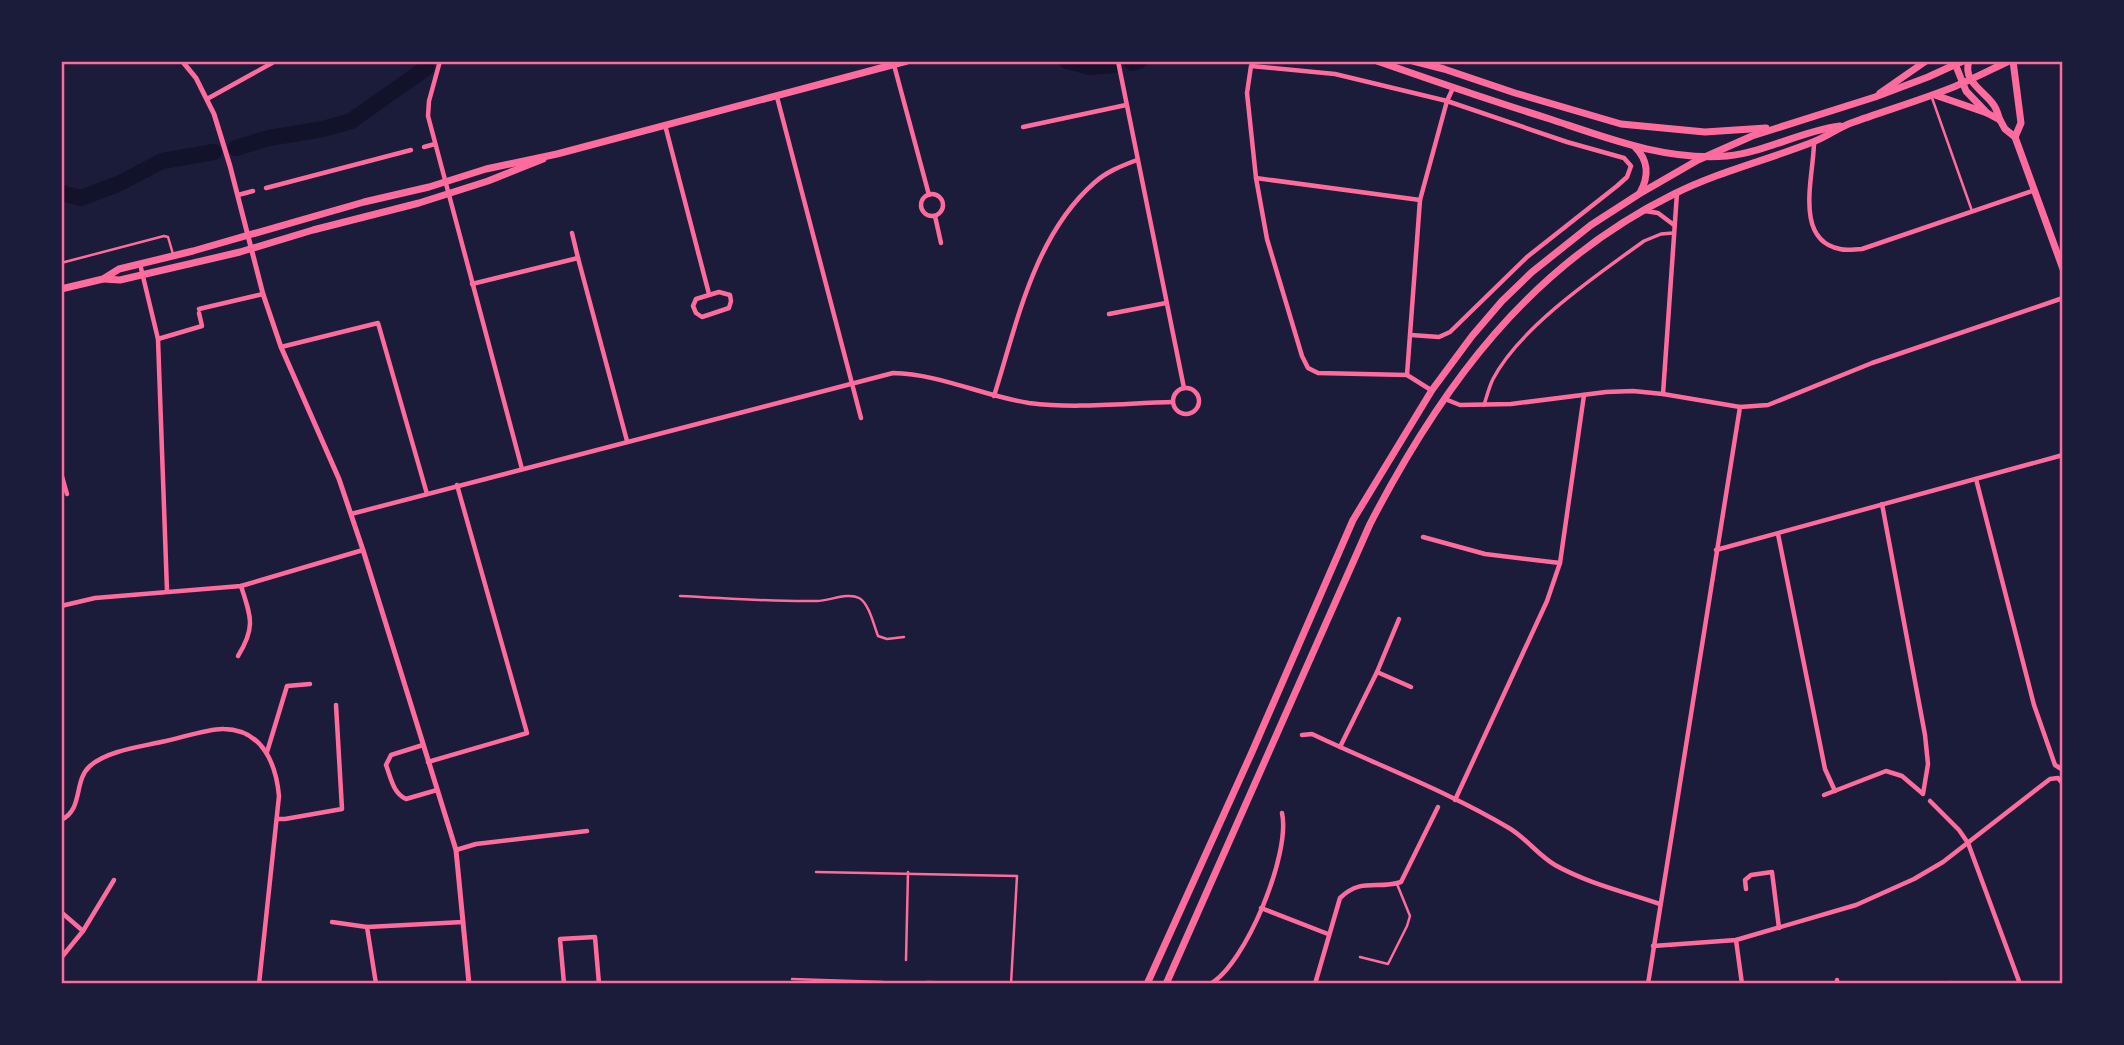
<svg xmlns="http://www.w3.org/2000/svg" width="2124" height="1045" font-family="Mulish,sans-serif">
  <style>
    .lines { fill: none; stroke-linecap: round; stroke-linejoin: round }
    .river { stroke: #12122b; stroke-width: 16 }
    .service { stroke: #ff6b9d; stroke-width: 2.5 }
    .pedestrian { stroke: #ff6b9d; stroke-width: 3.5 }
    .minor { stroke: #ff6b9d; stroke-width: 4.5 }
    .tertiary { stroke: #ff6b9d; stroke-width: 5 }
    .primary { stroke: #ff6b9d; stroke-width: 7 }
    .trunk { stroke: #ff6b9d; stroke-width: 7 }
    .neatline { fill: none; stroke: #ff6b9d; stroke-width: 2.5 }
  </style>
  <rect width="100%" height="100%" fill="#1b1b3a"/>
  <g class="lines">
    <g class="river">
      <path d="M1067 61 1090 67 1113 65"/>
      <path d="M1132 63 1139 61"/>
      <path d="M236 148 269 138 323 129 351 121 426 68"/>
      <path d="M61 193 81 198 118 184 162 161 214 152"/>
    </g>
    <g class="service">
      <path d="M1931 95 1972 211"/>
      <path d="M61 263 164 236 168 237 173 254"/>
      <path d="M680 596C726 598 771 602 817 601 829 601 848 592 859 598 869 603 874 626 878 636L887 639 904 637"/>
      <path d="M816 872 1017 876 1011 984"/>
      <path d="M1360 957 1388 964 1407 926 1410 916 1397 884"/>
      <path d="M906 960 908 872"/>
      <path d="M792 979 883 982"/>
      <path d="M927 982 1008 984"/>
    </g>
    <path class="pedestrian" d="M1484 405C1487 396 1489 387 1493 379 1520 327 1597 275 1644 241L1661 234 1673 233"/>
    <g class="minor">
      <path d="M440 61 429 101 428 116 522 469"/>
      <path d="M1118 61 1184 388"/>
      <path d="M894 65 929 195"/>
      <path d="M777 97 861 418"/>
      <path d="M207 99 272 63"/>
      <path d="M665 125 709 294"/>
      <path d="M1023 127 1126 105"/>
      <path d="M1814 142C1814 175 1793 240 1840 249 1847 251 1855 249 1862 249L2035 190"/>
      <path d="M424 147 435 144"/>
      <path d="M1256 178 1420 200"/>
      <path d="M266 188 411 150"/>
      <circle cx="932" cy="205" r="11"/>
      <path d="M238 195 253 191"/>
      <path d="M1645 211 1658 213 1674 225"/>
      <path d="M935 216 941 243"/>
      <path d="M572 233 578 258"/>
      <path d="M140 264 158 339 167 591"/>
      <path d="M472 284 578 258 627 441"/>
      <path d="M719 292 730 295 731 301 729 308 702 317 696 313 693 306 696 299Z"/>
      <path d="M199 309 263 294"/>
      <path d="M1109 314 1166 303"/>
      <path d="M1411 335 1439 337 1450 332 1527 257 1617 186 1627 177 1631 166 1624 158 1567 142 1447 101 1335 74 1251 66 1247 93 1256 178 1267 239 1302 356 1308 368 1318 373 1407 375 1431 390"/>
      <path d="M158 339 202 326 199 313"/>
      <path d="M281 347 378 323 427 494"/>
      <path d="M1407 375 1420 200 1447 101 1453 88"/>
      <circle cx="1186" cy="401" r="13"/>
      <path d="M1663 394 1677 193"/>
      <path d="M994 396C1017 323 1034 236 1094 183 1106 172 1121 166 1137 160"/>
      <path d="M1445 399 1460 405 1511 404 1606 392 1633 391 1663 394 1740 407 1768 405 1872 363 2063 298"/>
      <path d="M61 473 67 494"/>
      <path d="M1976 479 2034 705 2055 765 2063 770"/>
      <path d="M1882 504 1925 735 1928 764 1923 794"/>
      <path d="M351 514 893 373C940 374 983 396 1029 403 1076 409 1126 403 1173 402"/>
      <path d="M1778 534 1825 769 1835 791"/>
      <path d="M1423 537 1485 554 1560 563"/>
      <path d="M1716 550 2063 455"/>
      <path d="M61 606 95 598 241 586 363 550"/>
      <path d="M238 656C256 627 251 617 241 586"/>
      <path d="M1377 672 1411 687"/>
      <path d="M1302 735 1312 734C1377 765 1447 791 1509 828 1526 838 1538 855 1555 865 1587 883 1625 892 1660 904"/>
      <path d="M423 745 391 755 386 765C391 778 393 793 406 799L437 790"/>
      <path d="M1340 747 1377 672 1399 619"/>
      <path d="M267 752 287 686 310 684"/>
      <path d="M428 762 527 733 457 485"/>
      <path d="M1824 795 1886 771 1902 776 1922 793"/>
      <path d="M1455 800 1547 601 1560 563 1584 395"/>
      <path d="M1930 801 1959 830 1968 843 2020 984"/>
      <path d="M277 819H285L342 809 336 705"/>
      <path d="M61 820C84 809 73 781 90 766 107 751 139 747 161 742 178 739 209 728 224 729 263 730 276 764 279 796L259 984"/>
      <path d="M456 850 476 844 587 831"/>
      <path d="M1746 889 1745 880 1751 875 1772 872 1779 928"/>
      <path d="M1261 908 1328 934"/>
      <path d="M61 912 83 931"/>
      <path d="M332 922 367 927 463 922"/>
      <path d="M367 927 376 984"/>
      <path d="M1736 940 1742 984"/>
      <path d="M1653 946 1736 940 1856 905 1914 879 1943 862 2050 779 2058 778 2063 784"/>
      <path d="M61 958 83 931 114 880"/>
      <path d="M1837 980V984"/>
      <path d="M564 984 560 939 595 937 599 984"/>
      <path d="M1210 984C1246 964 1291 853 1282 813"/>
      <path d="M1315 984 1340 898C1362 877 1377 890 1401 882L1438 807"/>
      <path d="M1648 984 1740 407"/>
      <path d="M1948 984 1950 983"/>
    </g>
    <path class="tertiary" d="M182 61 196 78 214 114 230 166 263 294 281 347 339 479 363 550 456 850 469 984"/>
    <g class="primary">
      <path d="M1954 61 1966 91 1987 113 2000 120 2005 129 2015 137 2063 269"/>
      <path d="M2013 61 2021 123 2015 137"/>
      <path d="M1880 93 1926 61"/>
    </g>
    <g class="trunk">
      <path d="M1377 61C1434 81 1492 101 1550 119 1607 138 1665 161 1727 156 1766 152 1801 131 1840 126"/>
      <path d="M1413 61 1444 69 1515 93 1621 124 1705 132 1766 128"/>
      <path d="M1969 61C1962 81 1984 91 1993 104 1997 109 1998 115 2000 120"/>
      <path d="M1935 95 1987 113"/>
      <path d="M1635 147C1649 161 1649 176 1640 193"/>
      <path d="M104 279 120 280 240 252 313 230 419 203 488 181 543 159"/>
      <path d="M61 289 103 279 119 269 193 251 364 202 429 187 486 169 557 154 907 61"/>
      <path d="M1147 984 1252 752 1353 520 1432 390 1472 336 1502 301 1532 272 1591 225 1639 194 1698 160 1752 136 1875 97 1928 77 1963 61"/>
      <path d="M1166 984 1370 524C1442 385 1530 265 1674 194 1718 172 1767 160 1813 142 1826 137 1838 128 1851 123 1884 111 1918 101 1951 88 1971 80 1990 70 2009 61"/>
    </g>
  </g>
  <rect width="2124" height="1045" fill="none" stroke="#1b1b3a" stroke-width="126"/>
  <rect x="63" y="63" width="1998" height="919" class="neatline"/>
</svg>
